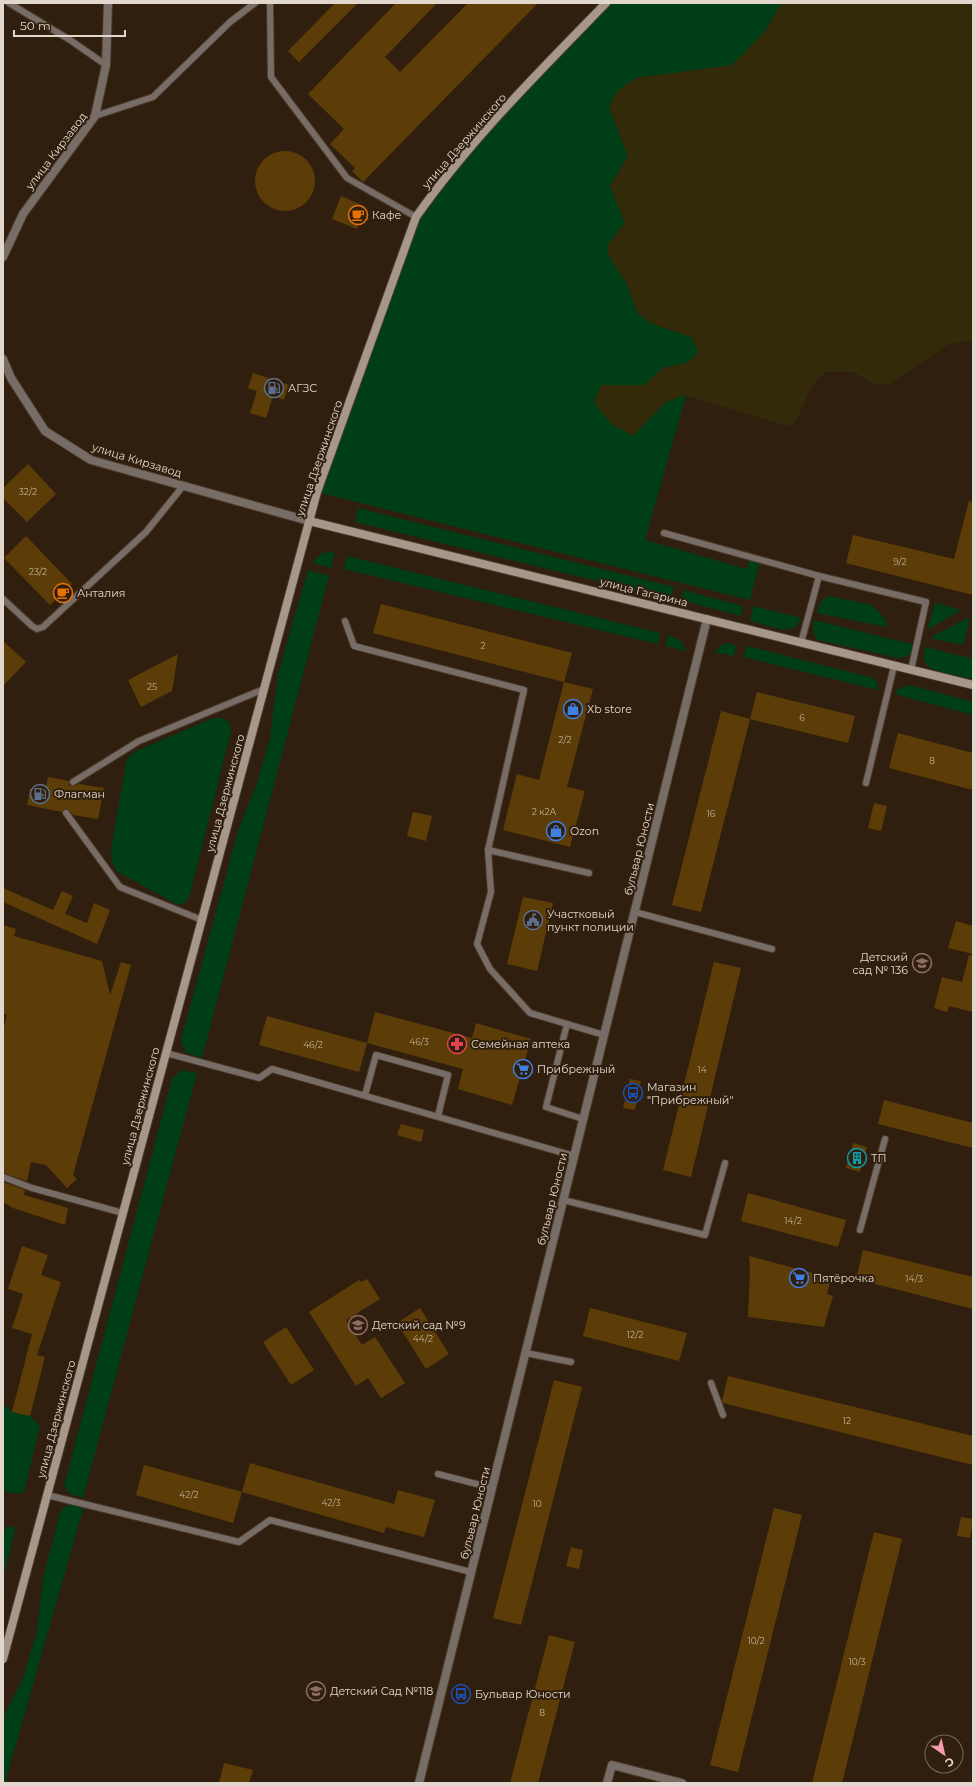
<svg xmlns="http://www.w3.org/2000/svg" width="976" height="1786" font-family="Montserrat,sans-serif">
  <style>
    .green { fill: #003e18 }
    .sand { fill: #322a09 }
    .building { fill: #5d3d07 }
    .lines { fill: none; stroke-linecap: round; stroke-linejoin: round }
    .lane-casing { stroke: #4c3c2c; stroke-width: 8 }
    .street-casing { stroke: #4c3c2c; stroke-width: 10 }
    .secondary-casing { stroke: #4c3c2c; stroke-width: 10 }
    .lane { stroke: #776d66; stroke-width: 6 }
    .street { stroke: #776d66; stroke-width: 8 }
    .secondary { stroke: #a7978b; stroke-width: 8 }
    .labels { text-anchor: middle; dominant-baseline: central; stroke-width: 4; stroke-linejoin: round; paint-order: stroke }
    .number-label { font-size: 9px; fill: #c1b09b }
    .street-label { font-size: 11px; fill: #e2d7cc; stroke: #301f0e }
    .poi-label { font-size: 11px; fill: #e2d7cc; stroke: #301f0e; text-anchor: start }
  </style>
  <rect width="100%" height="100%" fill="#301f0e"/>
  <g class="green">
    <path d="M606 3H782L764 33 732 66 636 78 609 107 628 156 610 186 625 223 608 245V255L626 282 638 313 650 323 691 337 699 352 688 363 663 368 644 385H601L633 436 666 402 684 395 686 396 645 540 747 569 750 557 760 560 750 600 317 492 416 217 439 184Z"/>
    <path d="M358 508 674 587 671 599 355 522Z"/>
    <path d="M328 552 335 553 331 568 313 563C316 557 321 553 328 552Z"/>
    <path d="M347 556 660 633 658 644 344 569Z"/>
    <path d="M308 570 329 576 202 1058 185 1052 181 1040 239 828 257 783 270 738 278 674Z"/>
    <path d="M683 590 743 606 741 616 680 600Z"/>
    <path d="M830 596 872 605 887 621 886 627 817 613C819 604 821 599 830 596Z"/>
    <path d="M935 603 961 610 927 630Z"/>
    <path d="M753 606 801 618 796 627 784 630 750 621Z"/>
    <path d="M970 617 963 645 929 638Z"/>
    <path d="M814 620 915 645C912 655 908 657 898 658L818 640C812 633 812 629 814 620Z"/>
    <path d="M668 635 680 640 686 651 665 646Z"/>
    <path d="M727 643 736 645 734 656 714 652 721 646Z"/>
    <path d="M747 646 873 678 877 682 878 690 744 657Z"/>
    <path d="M925 647 973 659V678C963 678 929 671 925 663 922 658 924 652 925 647Z"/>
    <path d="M909 685 973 702V715L895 694C897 688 903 687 909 685Z"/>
    <path d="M213 718H223L230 723 231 731 189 898 184 903 178 905 118 872 112 862 111 849 127 759 134 752Z"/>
    <path d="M181 1070 197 1073 83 1498 70 1494 64 1486 172 1079Z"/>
    <path d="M3 1406 7 1407 12 1412 30 1416 40 1426 24 1492 16 1494 3 1491Z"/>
    <path d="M73 1504 84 1506 5 1783H3V1717L22 1681 36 1635 44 1574 60 1513C63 1507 66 1505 73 1504Z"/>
    <path d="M8 1526 14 1527 15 1531 3 1580V1533Z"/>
  </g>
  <path class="sand" d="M782 3H973V340L947 345 889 385 874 384 853 372H825L812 386 795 423 788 426 684 395 666 402 633 436 611 424 594 402 601 385H644L663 368 687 363 699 352 691 337 650 323 638 313 626 282 608 255V245L625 223 610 186 628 156 609 107 617 91 636 78 732 65 764 33Z"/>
  <g class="building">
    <path d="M335 3H358L299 62 288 51Z"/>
    <path d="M396 3H437L385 57 400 72 468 3H538L363 182 352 171 355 168 330 144 344 129 308 94Z"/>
    <circle cx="285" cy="181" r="30"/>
    <path d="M341 196 364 206V210L357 229 332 219Z"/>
    <path d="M253 373 289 385 284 400 273 396 266 418 250 413 257 391 248 388Z"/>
    <path d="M28 464 56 494 27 522 3 498V488Z"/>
    <path d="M969 501 973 502V595L846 563 853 535 954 559Z"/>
    <path d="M26 536 72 584 50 605 4 558Z"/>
    <path d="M381 604 572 653 564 682 373 633Z"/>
    <path d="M3 641 26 662 3 686Z"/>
    <path d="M178 654 172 691 141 707 128 680Z"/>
    <path d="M564 682 593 689 567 787 585 791 570 847 503 830 517 774 539 780Z"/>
    <path d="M757 692 855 716 848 743 750 719Z"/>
    <path d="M721 711 750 719 701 912 672 905Z"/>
    <path d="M898 733 973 753V790L889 768Z"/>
    <path d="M48 777 69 781V785L73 786 79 784 104 788 98 819 73 815 67 809H64L62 812 27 805 30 789 45 792Z"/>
    <path d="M874 803 887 806 881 831 868 828Z"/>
    <path d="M413 812 432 816 426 841 407 836Z"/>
    <path d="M3 888 53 910 62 891 73 896 65 914 87 923 94 903 110 910 97 944 3 902Z"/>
    <path d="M523 897 553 903 537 971 507 964Z"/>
    <path d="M956 921 973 926V954L948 948Z"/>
    <path d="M3 925 16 929 14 936 102 961 110 995 121 962 131 965 73 1175 77 1179 67 1188 46 1165 31 1162 27 1181 3 1173V1030L7 1015 3 1014Z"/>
    <path d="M969 955 973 956V1012L949 1006 947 1012 934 1008 942 977 962 982Z"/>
    <path d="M714 962 741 968 691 1177 663 1170Z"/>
    <path d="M375 1012 472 1038 476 1023 531 1039 512 1105 458 1089 463 1069 367 1043Z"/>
    <path d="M267 1016 367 1043 359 1072 259 1045Z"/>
    <path d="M630 1079 641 1081 635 1110 623 1108Z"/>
    <path d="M884 1100 973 1123V1148L878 1124Z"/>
    <path d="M401 1124 424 1130 421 1142 397 1135Z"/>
    <path d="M853 1143 867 1147 860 1172 846 1168Z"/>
    <path d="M3 1182 25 1190 24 1195 68 1208 65 1225 13 1208 3 1202Z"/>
    <path d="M748 1193 846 1220 838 1247 741 1221Z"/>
    <path d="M22 1246 48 1255 41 1275 61 1282 37 1355 45 1357 30 1416 12 1412 32 1334 12 1328 23 1294 8 1289Z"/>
    <path d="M863 1250 973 1277V1309L856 1279Z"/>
    <path d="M749 1256 831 1278 827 1294 833 1296 824 1327 748 1317 750 1272Z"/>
    <path d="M367 1279 380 1299 346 1320 362 1345 375 1337 405 1383 381 1398 368 1378 356 1386 309 1312 359 1280 361 1282Z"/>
    <path d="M420 1308 449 1354 426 1369 397 1323Z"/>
    <path d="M590 1308 687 1333 679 1361 583 1336Z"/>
    <path d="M286 1327 314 1370 291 1385 263 1342Z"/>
    <path d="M728 1376 973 1436V1465L723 1403 722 1401Z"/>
    <path d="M554 1380 582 1387 521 1625 493 1618Z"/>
    <path d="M250 1463 394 1504 398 1490 435 1500 424 1537 386 1527 384 1533 242 1492Z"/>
    <path d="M144 1465 242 1492 233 1523 136 1495Z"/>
    <path d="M774 1508 802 1515 738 1772 710 1765Z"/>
    <path d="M961 1517 973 1519 970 1538 957 1536Z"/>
    <path d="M874 1532 902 1539 842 1783H812Z"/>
    <path d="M571 1547 583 1550 579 1569 566 1566Z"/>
    <path d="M549 1635 575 1642 538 1783H510Z"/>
    <path d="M224 1763 253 1770 249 1783H219Z"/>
  </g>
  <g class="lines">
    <defs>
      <g id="lane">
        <path d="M9 3 70 40 106 65"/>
        <path d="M270 3 271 77 347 178 416 217"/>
        <path d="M95 116 153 97 230 22 255 3"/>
        <path d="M664 533 819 576"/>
        <path d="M3 599 32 626 37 629 43 627 146 532 183 486"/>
        <path d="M345 621 354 646 524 690 488 850 589 873"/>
        <path d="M801 643 819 576 926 602 911 670"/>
        <path d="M73 782 139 741 264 689"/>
        <path d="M866 783 894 666"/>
        <path d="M66 813 120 887 202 920"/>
        <path d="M488 850 491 892 477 944 490 969 530 1013 604 1035"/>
        <path d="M635 912 772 949"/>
        <path d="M567 1024 546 1107 583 1119"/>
        <path d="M166 1053 259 1078 272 1069 574 1156"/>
        <path d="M365 1095 376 1055 448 1075 438 1116"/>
        <path d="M3 1177 32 1188 123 1213"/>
        <path d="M563 1200 705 1235 725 1163"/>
        <path d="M860 1230 885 1139"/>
        <path d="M526 1353 571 1362"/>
        <path d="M711 1383 723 1415"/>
        <path d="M438 1474 492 1488"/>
        <path d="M47 1495 239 1542 270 1520 471 1572"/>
      </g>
      <g id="street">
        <path d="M3 257 23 214 95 116 106 65 108 3"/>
        <path d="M3 359 11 378 45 431 91 460 309 521"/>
        <path d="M419 1783 707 619"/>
        <path d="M607 1783 612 1765 682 1783"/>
      </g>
      <g id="secondary">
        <path d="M309 521 973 685"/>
        <path d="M3 1659 317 492 416 217C471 139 540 71 606 3"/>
      </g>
    </defs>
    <use href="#lane" class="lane-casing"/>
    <use href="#street" class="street-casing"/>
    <use href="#secondary" class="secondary-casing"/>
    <use href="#lane" class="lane"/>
    <use href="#street" class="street"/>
    <use href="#secondary" class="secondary"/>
  </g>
  <defs>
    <symbol id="cafe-ring" viewBox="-11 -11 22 22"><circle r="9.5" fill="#301f0e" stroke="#e8710a" stroke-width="1.5"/><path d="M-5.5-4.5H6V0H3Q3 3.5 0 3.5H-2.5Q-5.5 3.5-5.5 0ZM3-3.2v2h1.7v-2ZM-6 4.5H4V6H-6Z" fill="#e8710a"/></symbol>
    <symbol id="fuel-ring" viewBox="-11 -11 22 22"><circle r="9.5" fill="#301f0e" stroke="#5c6f8a" stroke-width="1.5"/><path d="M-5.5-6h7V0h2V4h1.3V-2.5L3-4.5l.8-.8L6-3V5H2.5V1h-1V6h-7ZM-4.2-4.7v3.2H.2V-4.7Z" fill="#5c6f8a"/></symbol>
    <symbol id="shop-ring" viewBox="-11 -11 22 22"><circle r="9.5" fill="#301f0e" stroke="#3f7fe0" stroke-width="1.5"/><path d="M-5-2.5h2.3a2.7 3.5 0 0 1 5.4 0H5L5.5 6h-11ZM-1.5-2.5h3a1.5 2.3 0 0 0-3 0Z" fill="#3f7fe0"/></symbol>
    <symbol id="civic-ring" viewBox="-11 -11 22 22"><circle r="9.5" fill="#301f0e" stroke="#5c6f8a" stroke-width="1.5"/><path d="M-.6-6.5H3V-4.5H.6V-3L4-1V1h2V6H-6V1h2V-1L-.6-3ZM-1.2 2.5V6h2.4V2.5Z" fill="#5c6f8a"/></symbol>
    <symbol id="school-ring" viewBox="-11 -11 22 22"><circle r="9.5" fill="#301f0e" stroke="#8d6e63" stroke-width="1.5"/><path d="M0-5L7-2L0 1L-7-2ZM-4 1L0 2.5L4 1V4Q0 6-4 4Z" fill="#8d6e63"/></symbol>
    <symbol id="pharmacy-ring" viewBox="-11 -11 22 22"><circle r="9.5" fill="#301f0e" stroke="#e0444e" stroke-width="1.5"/><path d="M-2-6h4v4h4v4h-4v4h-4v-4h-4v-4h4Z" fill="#e0444e"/></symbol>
    <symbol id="supermarket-ring" viewBox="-11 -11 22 22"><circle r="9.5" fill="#301f0e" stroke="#3f7fe0" stroke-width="1.5"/><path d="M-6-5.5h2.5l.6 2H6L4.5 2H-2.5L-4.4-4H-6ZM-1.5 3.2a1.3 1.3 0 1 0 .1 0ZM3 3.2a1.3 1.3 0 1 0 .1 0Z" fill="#3f7fe0"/></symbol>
    <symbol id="bus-ring" viewBox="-11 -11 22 22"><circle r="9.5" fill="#301f0e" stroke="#1a4fb4" stroke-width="1.5"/><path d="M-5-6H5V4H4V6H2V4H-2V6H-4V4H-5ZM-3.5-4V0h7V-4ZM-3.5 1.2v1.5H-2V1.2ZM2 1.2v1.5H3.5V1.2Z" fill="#1a4fb4"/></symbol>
    <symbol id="building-ring" viewBox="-11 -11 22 22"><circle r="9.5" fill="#301f0e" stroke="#0f9aa8" stroke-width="1.5"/><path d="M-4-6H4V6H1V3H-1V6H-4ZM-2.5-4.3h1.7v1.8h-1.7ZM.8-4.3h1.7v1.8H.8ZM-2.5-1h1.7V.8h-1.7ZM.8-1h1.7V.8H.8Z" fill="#0f9aa8"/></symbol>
  </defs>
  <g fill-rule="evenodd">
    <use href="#cafe-ring" x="347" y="204" width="22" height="22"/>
    <use href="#fuel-ring" x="263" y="377" width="22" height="22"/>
    <use href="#cafe-ring" x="52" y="582" width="22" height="22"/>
    <use href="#shop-ring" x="562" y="698" width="22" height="22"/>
    <use href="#fuel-ring" x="29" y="783" width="22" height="22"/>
    <use href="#shop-ring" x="545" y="820" width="22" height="22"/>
    <use href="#civic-ring" x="522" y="909" width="22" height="22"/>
    <use href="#school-ring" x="911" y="952" width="22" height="22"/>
    <use href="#pharmacy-ring" x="446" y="1033" width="22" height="22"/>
    <use href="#supermarket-ring" x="512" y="1058" width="22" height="22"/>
    <use href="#bus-ring" x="622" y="1082" width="22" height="22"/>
    <use href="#building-ring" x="846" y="1147" width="22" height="22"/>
    <use href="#supermarket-ring" x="788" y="1267" width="22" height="22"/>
    <use href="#school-ring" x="347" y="1314" width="22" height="22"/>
    <use href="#school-ring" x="305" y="1680" width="22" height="22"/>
    <use href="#bus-ring" x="450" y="1683" width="22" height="22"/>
  </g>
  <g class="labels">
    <g class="number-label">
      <text x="28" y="491">32/2</text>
      <text x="900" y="561">9/2</text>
      <text x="38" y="571">23/2</text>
      <text x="483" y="645">2</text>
      <text x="152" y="686">25</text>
      <text x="802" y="717">6</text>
      <text x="565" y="739">2/2</text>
      <text x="932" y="760">8</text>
      <text x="544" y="811">2 к2А</text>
      <text x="711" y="813">16</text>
      <text x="419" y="1041">46/3</text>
      <text x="313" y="1044">46/2</text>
      <text x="702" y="1069">14</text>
      <text x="793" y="1220">14/2</text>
      <text x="914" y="1278">14/3</text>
      <text x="635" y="1334">12/2</text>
      <text x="423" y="1338">44/2</text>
      <text x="847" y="1420">12</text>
      <text x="189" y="1494">42/2</text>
      <text x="331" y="1502">42/3</text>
      <text x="537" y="1503">10</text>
      <text x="756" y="1640">10/2</text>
      <text x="857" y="1661">10/3</text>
      <text x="542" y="1712">8</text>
    </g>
    <g class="street-label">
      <text transform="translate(464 141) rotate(-49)">улица Дзержинского</text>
      <text transform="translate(56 151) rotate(-53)">улица Кирзавод</text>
      <text transform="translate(319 458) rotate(-71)">улица Дзержинского</text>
      <text transform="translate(137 460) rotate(17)">улица Кирзавод</text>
      <text transform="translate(644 592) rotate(14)">улица Гагарина</text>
      <text transform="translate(225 793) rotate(-75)">улица Дзержинского</text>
      <text transform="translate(639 849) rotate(-76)">бульвар Юности</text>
      <text transform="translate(140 1106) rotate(-75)">улица Дзержинского</text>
      <text transform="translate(552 1199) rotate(-76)">бульвар Юности</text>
      <text transform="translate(56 1419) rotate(-75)">улица Дзержинского</text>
      <text transform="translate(475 1513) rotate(-76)">бульвар Юности</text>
    </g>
    <g class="poi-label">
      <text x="372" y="215">Кафе</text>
      <text x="288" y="388">АГЗС</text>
      <text x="77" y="593">Анталия</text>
      <text x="587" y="709">Xb store</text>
      <text x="54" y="794">Флагман</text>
      <text x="570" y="831">Ozon</text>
      <text x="547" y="914">Участковый<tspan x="547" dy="13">пункт полиции</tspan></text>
      <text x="908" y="957" text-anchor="end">Детский<tspan x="908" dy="13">сад № 136</tspan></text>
      <text x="471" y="1044">Семейная аптека</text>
      <text x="537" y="1069">Прибрежный</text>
      <text x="647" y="1087">Магазин<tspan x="647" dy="13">"Прибрежный"</tspan></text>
      <text x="871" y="1158">ТП</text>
      <text x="813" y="1278">Пятёрочка</text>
      <text x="372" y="1325">Детский сад №9</text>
      <text x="330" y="1691">Детский Сад №118</text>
      <text x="475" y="1694">Бульвар Юности</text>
    </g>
  </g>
  <rect width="976" height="1786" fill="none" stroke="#e2d7cc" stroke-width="8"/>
  <g transform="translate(944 1754) rotate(146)"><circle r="19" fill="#301f0e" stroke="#77695a"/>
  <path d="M0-3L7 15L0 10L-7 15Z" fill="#f29aae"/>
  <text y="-6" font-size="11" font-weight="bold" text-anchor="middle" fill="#e2d7cc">С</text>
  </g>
  <path d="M14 30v6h111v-6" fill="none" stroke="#e2d7cc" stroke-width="2"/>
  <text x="20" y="30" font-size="12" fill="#e2d7cc" stroke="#301f0e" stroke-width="3" paint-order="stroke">50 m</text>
</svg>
